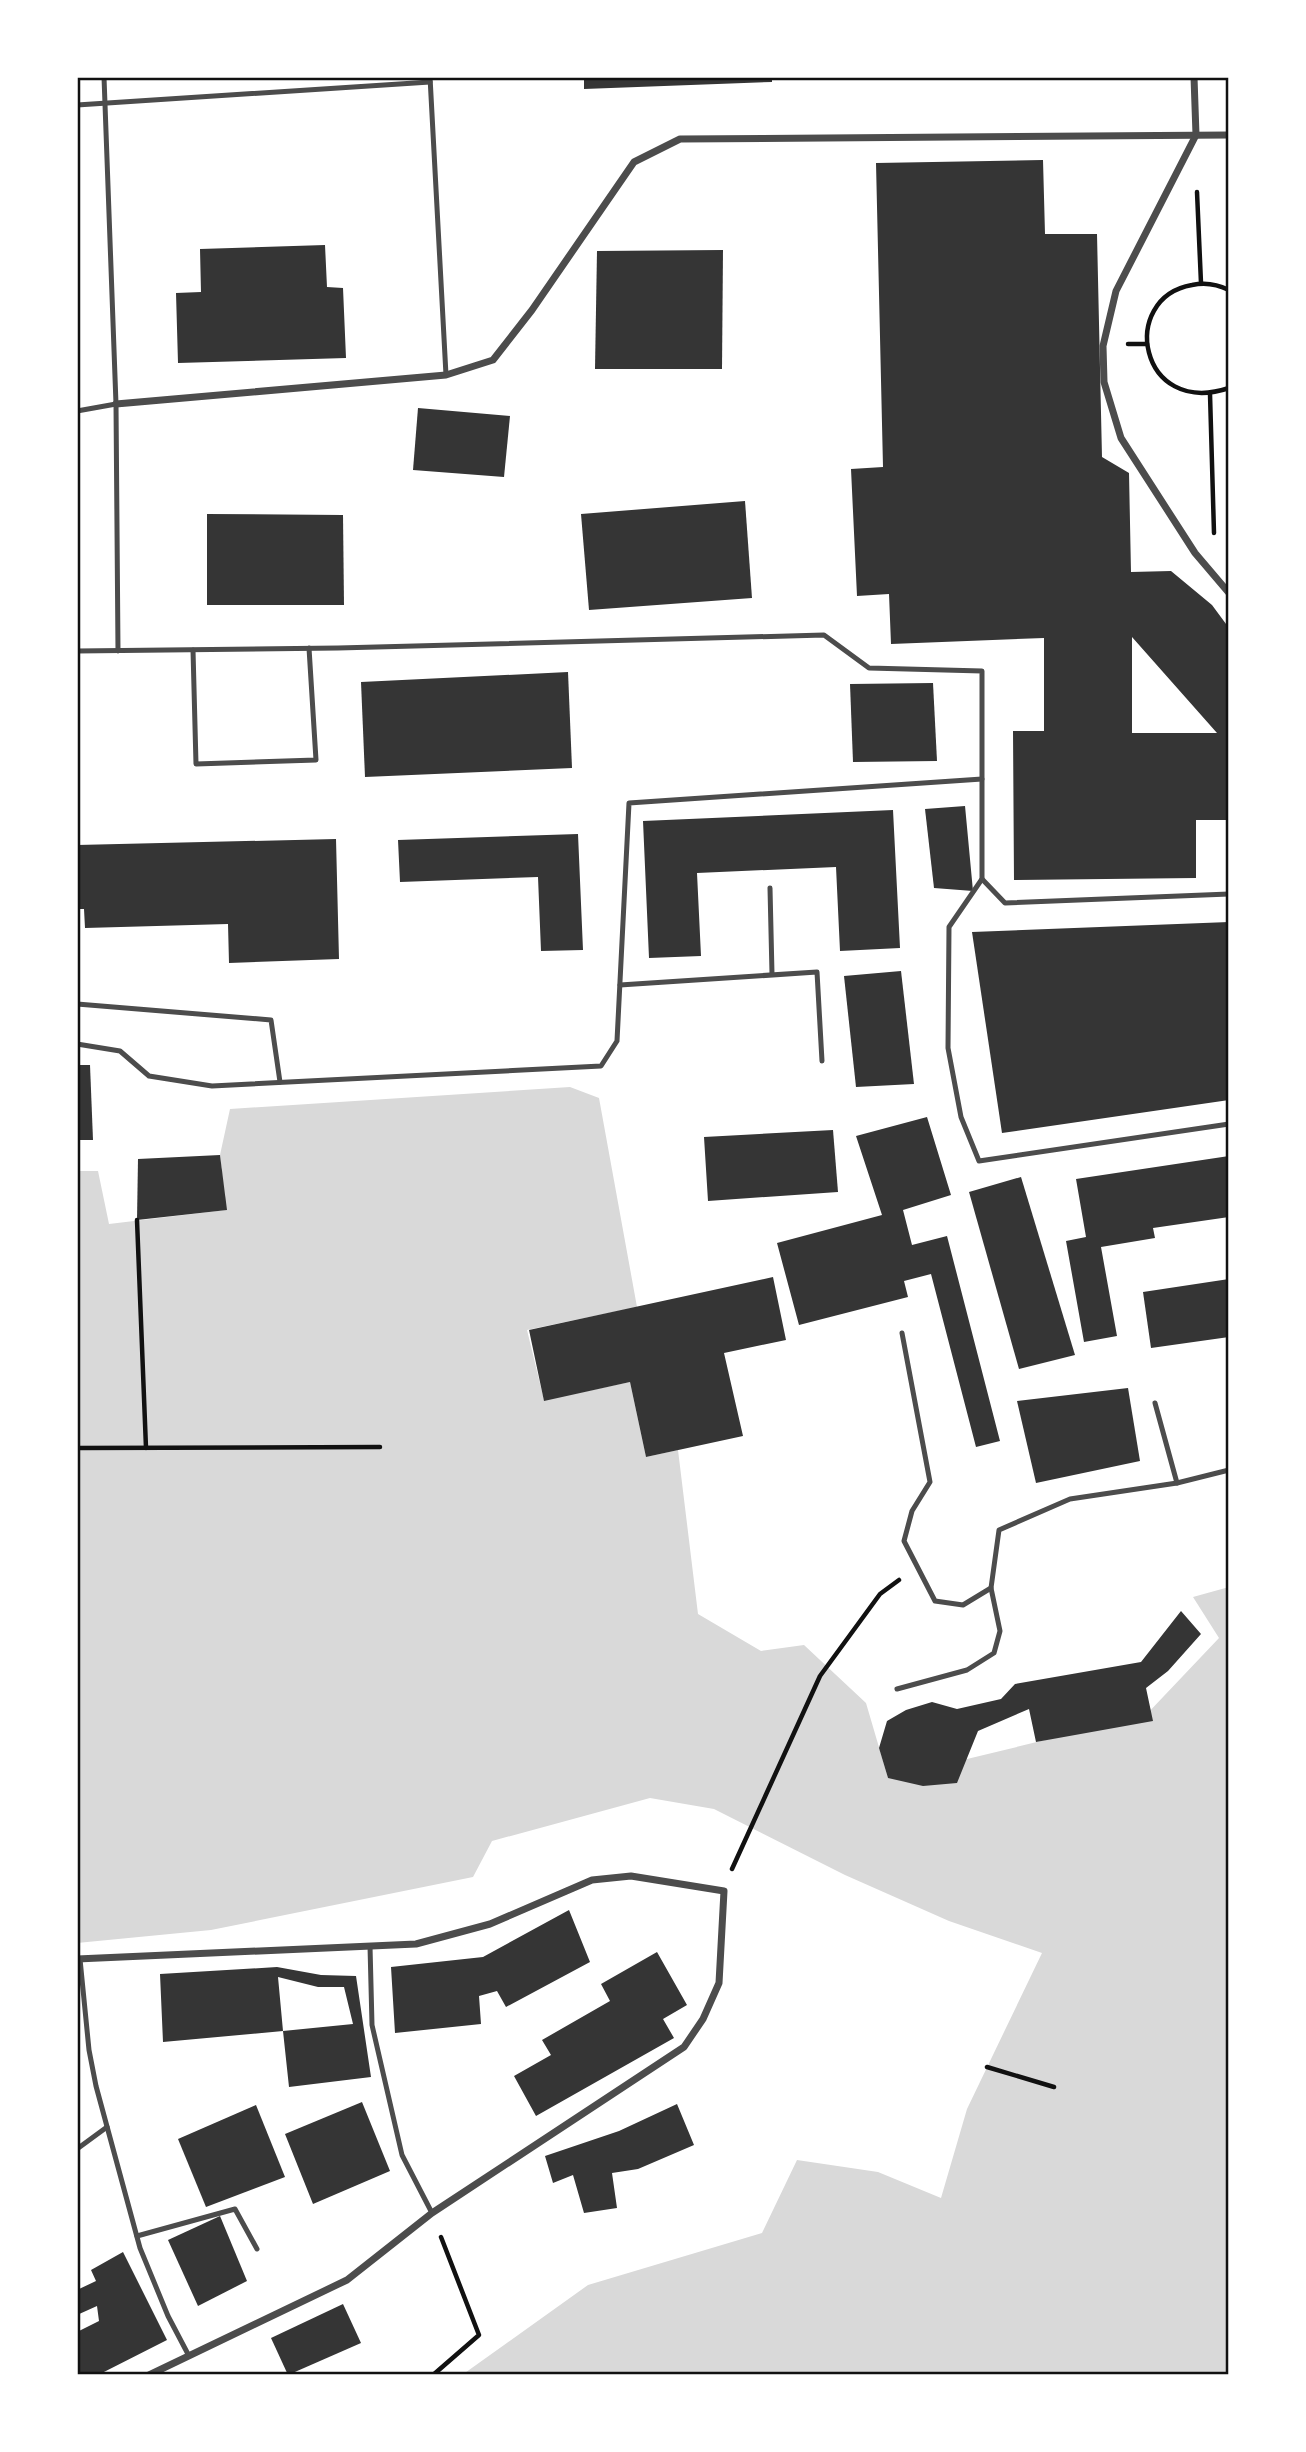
<svg xmlns="http://www.w3.org/2000/svg" width="1306" height="2452" font-family="'PT Sans Narrow',sans-serif">
  <style>
    .water { fill: #d9d9d9 }
    .building { fill: #353535; fill-rule: evenodd }
    .lines { fill: none; stroke-linecap: round; stroke-linejoin: round }
    .path { stroke: #111; stroke-width: 4.5 }
    .service { stroke: #4c4c4c; stroke-width: 5 }
    .minor { stroke: #4c4c4c; stroke-width: 7 }
    .neatline { fill: none; stroke: #111; stroke-width: 2.5 }
  </style>
  <rect width="100%" height="100%" fill="#fff"/>
  <path class="water" d="M570 1087 599 1098 637 1307 527 1330 544 1400 630 1382 646 1457 678 1450 698 1614 761 1651 804 1645 866 1703 888 1778 1145 1716 1219 1638 1193 1597 1229 1587V2375H462L588 2285 762 2233 797 2160 878 2172 941 2198 967 2109 1042 1953 949 1921 845 1875 714 1809 650 1798 492 1841 473 1877 211 1930 77 1943V1171H98L109 1224 226 1210 220 1155 230 1109Z"/>
  <g class="building">
    <path d="M584 77H772V82L584 89Z"/>
    <path d="M1043 160 1045 234H1097L1102 457 1129 473 1131 572 1171 571 1212 605 1229 628V820H1196V878L1014 880 1013 731H1044V638L891 644 889 594 857 596 851 469 883 467 876 163ZM1132 637 1217 733H1132Z"/>
    <path d="M325 245 327 287 343 288 346 358 178 363 176 293 201 292 200 249Z"/>
    <path d="M723 250 722 369H595L597 251Z"/>
    <path d="M418 408 510 416 504 477 413 470Z"/>
    <path d="M745 501 752 598 589 610 581 514Z"/>
    <path d="M207 514 343 515 344 605H207Z"/>
    <path d="M568 672 572 768 365 777 361 682Z"/>
    <path d="M933 683 937 761 853 762 850 684Z"/>
    <path d="M965 806 973 891 934 888 925 809Z"/>
    <path d="M893 810 900 948 840 951 836 867 697 873 701 956 649 958 643 821Z"/>
    <path d="M578 834 583 950 541 951 538 877 400 882 398 840Z"/>
    <path d="M336 839 339 959 229 963 228 924 85 928 84 909H77V845Z"/>
    <path d="M1229 922V1100L1002 1133 972 932Z"/>
    <path d="M901 971 914 1084 856 1087 844 976Z"/>
    <path d="M77 1065H90L93 1140H77Z"/>
    <path d="M927 1117 951 1195 903 1210 912 1245 947 1236 1000 1441 976 1447 931 1274 904 1281 908 1297 799 1325 777 1243 882 1215 856 1136Z"/>
    <path d="M833 1130 838 1192 708 1201 704 1137Z"/>
    <path d="M220 1155 227 1210 137 1220 138 1159Z"/>
    <path d="M1229 1156V1217L1153 1228 1155 1238 1101 1247 1117 1336 1084 1342 1066 1241 1086 1237 1076 1179Z"/>
    <path d="M1021 1177 1075 1355 1019 1369 969 1192Z"/>
    <path d="M773 1277 786 1340 724 1353 743 1436 646 1457 630 1382 544 1401 529 1330Z"/>
    <path d="M1229 1279V1337L1151 1348 1143 1292Z"/>
    <path d="M1128 1388 1140 1461 1036 1483 1017 1401Z"/>
    <path d="M1181 1611 1201 1634 1168 1671 1146 1688 1153 1721 1036 1742 1029 1709 978 1731 957 1783 923 1786 888 1778 879 1748 887 1721 906 1710 932 1702 957 1709 1001 1699 1015 1684 1141 1662Z"/>
    <path d="M569 1910 590 1962 506 2007 497 1991 479 1996 481 2024 395 2033 391 1967 483 1957Z"/>
    <path d="M657 1952 687 2005 663 2019 674 2038 536 2116 514 2076 551 2055 542 2040 610 2001 601 1984Z"/>
    <path d="M277 1967 321 1975 356 1976 371 2077 289 2087 283 2031 163 2042 160 1974ZM278 1977 318 1987H344L353 2024 283 2031Z"/>
    <path d="M362 2102 390 2171 313 2204 285 2134Z"/>
    <path d="M677 2104 694 2145 638 2169 612 2173 617 2208 584 2213 573 2175 553 2183 545 2156 619 2131Z"/>
    <path d="M256 2105 285 2177 206 2207 178 2139Z"/>
    <path d="M220 2216 247 2281 198 2306 168 2240Z"/>
    <path d="M123 2252 167 2340 98 2375H77V2332L99 2321 97 2306 77 2315V2290L96 2281 91 2270Z"/>
    <path d="M343 2304 361 2343 288 2375 271 2338Z"/>
  </g>
  <g class="lines">
    <g class="path">
      <path d="M1197 192 1201 283"/>
      <path d="M1229 290C1217 284 1205 282 1192 285 1118 298 1139 418 1229 388"/>
      <path d="M1128 344H1147"/>
      <path d="M1210 394 1214 533"/>
      <path d="M137 1220 146 1448"/>
      <path d="M77 1448 380 1447"/>
      <path d="M732 1869 820 1676 880 1594 899 1580"/>
      <path d="M987 2067 1054 2087"/>
      <path d="M433 2375 479 2335 441 2237"/>
    </g>
    <g class="service">
      <path d="M104 77 116 404 118 651"/>
      <path d="M430 77 446 375"/>
      <path d="M77 105 430 82"/>
      <path d="M77 411 116 404"/>
      <path d="M193 650 196 764 316 760 309 648"/>
      <path d="M77 651 338 648 824 635 869 668 982 671V879L949 927 948 1048 961 1117 979 1161 1229 1124"/>
      <path d="M982 879 1005 903 1229 894"/>
      <path d="M770 888 772 974"/>
      <path d="M620 985 817 972 822 1061"/>
      <path d="M77 1004 271 1020 280 1082"/>
      <path d="M77 1044 120 1051 149 1076 212 1086 601 1066 617 1041 629 803 982 779"/>
      <path d="M902 1333 930 1482 912 1511 904 1541 935 1601 963 1605 991 1588 999 1530 1070 1499 1177 1483 1229 1470"/>
      <path d="M1155 1403 1177 1483"/>
      <path d="M897 1689 967 1670 994 1653 1000 1631 991 1588"/>
      <path d="M370 1946 372 2025 402 2155 432 2213"/>
      <path d="M80 1959 89 2050 96 2086 140 2248 168 2316 189 2356"/>
      <path d="M77 2149 107 2127"/>
      <path d="M137 2236 235 2209 257 2249"/>
    </g>
    <g class="minor">
      <path d="M1194 77 1196 135 1116 291 1103 346 1104 382 1121 438 1195 553 1229 593"/>
      <path d="M116 404 446 375 493 360 532 310 634 162 680 139 1229 135"/>
      <path d="M77 1959 416 1944 490 1924 592 1880 631 1876 724 1891 719 1983 703 2019 684 2047 432 2213 347 2280 149 2375"/>
    </g>
  </g>
  <rect width="1306" height="2452" fill="none" stroke="#ffffff" stroke-width="158"/>
  <rect x="79" y="79" width="1148" height="2294" class="neatline"/>
</svg>
